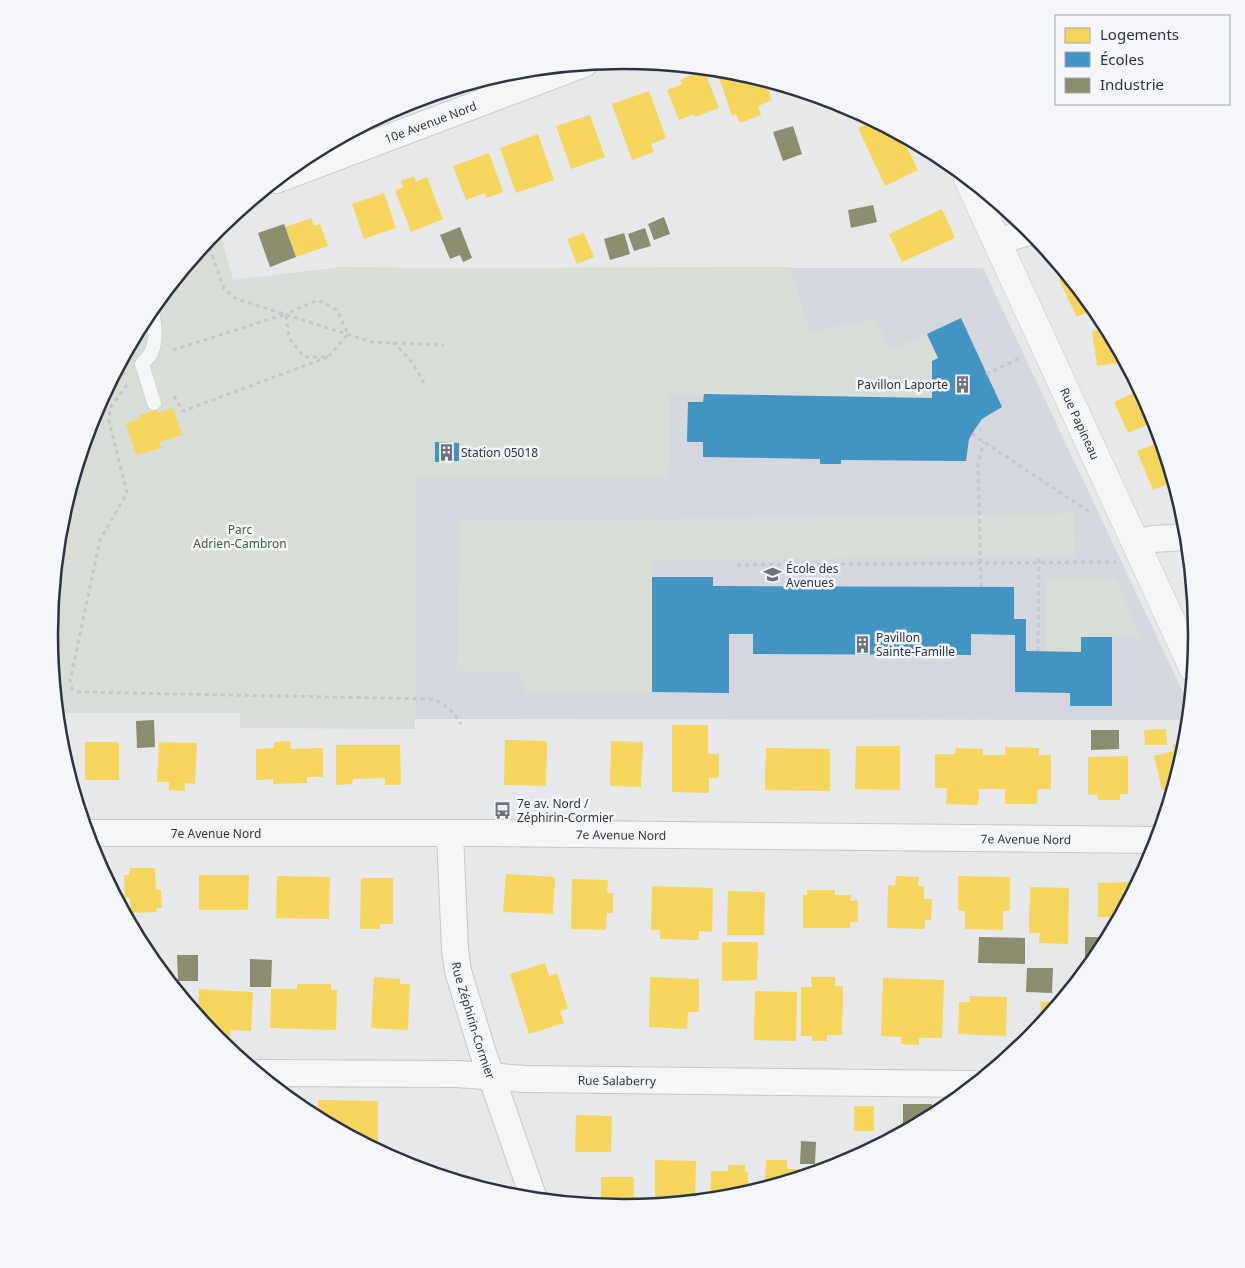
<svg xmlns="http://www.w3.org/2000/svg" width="1245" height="1268" font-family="'Noto Sans',sans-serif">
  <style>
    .built { fill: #d4d7dd }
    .green { fill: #d6ded6 }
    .homes { fill: #f6d55c }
    .schools { fill: #4393c3 }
    .industry { fill: #8c8c6e }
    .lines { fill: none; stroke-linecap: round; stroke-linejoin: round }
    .service-casing { stroke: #c4c6c8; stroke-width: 15 }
    .minor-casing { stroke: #c4c6c8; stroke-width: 28 }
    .tertiary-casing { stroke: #c4c6c8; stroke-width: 29 }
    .path { stroke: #c5c6ca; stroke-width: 3; stroke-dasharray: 4 4; stroke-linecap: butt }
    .service { stroke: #f5f6f7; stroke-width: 14 }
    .minor { stroke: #f5f6f7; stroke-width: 26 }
    .tertiary { stroke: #f5f6f7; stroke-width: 28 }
    .labels { text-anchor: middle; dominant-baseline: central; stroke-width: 5; stroke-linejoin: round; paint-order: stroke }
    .street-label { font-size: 12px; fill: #2b3445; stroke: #f4f6f9 }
    .poi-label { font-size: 12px; fill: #2b3445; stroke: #f4f6f9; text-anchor: start }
    .park-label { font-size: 12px; fill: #3f6138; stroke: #f4f6f9 }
    .rim { fill: none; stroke: #2b3445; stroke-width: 2.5 }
  </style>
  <rect width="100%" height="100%" fill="#e6e8ea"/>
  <path class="built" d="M445 268H983L1189 705 1188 720 415 719 416 478H441Z"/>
  <g class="green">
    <path d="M219 230 233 280 340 267 445 268 790 267 810 332 876 318 889 351 927 334 938 358 932 361V398L670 394 669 478H416L415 729 240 728V713H56L49 634 60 522 93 414 146 315 214 232Z"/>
    <path d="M1074 513 1075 556 652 561V692H526L517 672 457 671 460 520 519 521Z"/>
    <path d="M1046 578H1116L1141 637H1081V652L1046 651Z"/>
  </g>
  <g class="homes">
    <path d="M716 69 735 71 764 80 772 100 758 106 761 115 740 123 736 114 732 116Z"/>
    <path d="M704 70 719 108 695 117 694 114 679 120 667 90 682 84 680 80Z"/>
    <path d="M649 91 666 138 651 144 654 152 632 160 612 104Z"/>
    <path d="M590 115 605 157 571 169 556 126Z"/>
    <path d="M873 121 901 135 918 170 885 186 858 128Z"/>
    <path d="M538 134 554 180 516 193 500 148Z"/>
    <path d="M489 153 503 192 487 198 485 193 466 200 453 166Z"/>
    <path d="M414 176 416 182 427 177 443 219 411 232 395 190 403 187 401 181Z"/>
    <path d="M384 193 396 228 364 239 352 204Z"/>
    <path d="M942 209 955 238 902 262 889 234Z"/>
    <path d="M311 218 314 226 320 224 328 246 296 257 285 227Z"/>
    <path d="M584 233 594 257 577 264 567 239Z"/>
    <path d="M1067 276 1094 309 1077 317 1059 280Z"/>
    <path d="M1107 329 1124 362 1097 366 1092 331Z"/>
    <path d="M1140 390 1155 421 1128 433 1114 402Z"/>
    <path d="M173 408 182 435 159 442 161 448 136 455 126 423 141 418 140 415 157 409 158 413Z"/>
    <path d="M1161 441 1173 482 1153 490 1137 451Z"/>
    <path d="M672 725H708V754H719V778H709V793L672 792Z"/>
    <path d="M1166 729 1167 745H1145L1144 730Z"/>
    <path d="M505 740 547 741 546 786 504 785Z"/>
    <path d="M290 741 291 749 323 748V777H307V783L273 784V779L256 780V749L274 748V742Z"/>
    <path d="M611 741 643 742 641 787 610 786Z"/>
    <path d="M1186 741 1173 787 1162 790 1154 756 1174 751 1172 745Z"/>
    <rect x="85" y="742" width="34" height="38"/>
    <path d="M159 742 197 743 195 784 185 783V791L169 790V782H157Z"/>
    <path d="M336 745H400L401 785H385V778L353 779 352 784 336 785Z"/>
    <path d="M856 746H900V790L855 789Z"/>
    <path d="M1005 747 1039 748V755H1051V789H1038L1037 804H1005V789H979L978 805 946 804 947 788H935V754H955L956 748 983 749V755H1005Z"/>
    <path d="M766 748 830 749V791L765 790Z"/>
    <path d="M1128 756V794H1120V800H1098L1097 794 1088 795V757Z"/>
    <path d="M130 868H155L156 890H161L162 908H157L156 912 131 913 130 898H125L124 875H129Z"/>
    <path d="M506 874 555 877 553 914 503 912Z"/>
    <path d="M199 875H249L248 910H199Z"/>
    <path d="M277 876 330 877 329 919 276 918Z"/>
    <path d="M896 876 919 877 918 886H924V899H932L931 920H925V929L887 928 888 885 895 886Z"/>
    <path d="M958 876 1010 877V911H1003V930L965 929V911H958Z"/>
    <path d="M361 878H393V924H380V929H360Z"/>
    <path d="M572 879 608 880 607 893H613V913H607L606 930 571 929Z"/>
    <path d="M1136 882V885L1119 917H1098V883Z"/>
    <path d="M652 886 713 888 712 932 699 931V940L660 939V930H651Z"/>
    <path d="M1030 887 1069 888 1068 944 1039 943 1040 933H1029Z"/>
    <path d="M807 890H835V895H851L850 901 858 900V922H850V928H803V895H807Z"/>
    <path d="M728 891 765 892 764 935H727Z"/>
    <path d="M722 942H758L757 980 722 981Z"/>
    <path d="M545 963 549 976 557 973 568 1009 560 1011 564 1023 529 1034 510 974Z"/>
    <path d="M374 977 400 979V984H410L408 1030 371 1028Z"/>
    <path d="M650 977 699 979V1012H688L687 1029 649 1027Z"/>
    <path d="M811 977H835V986H843L842 1035H827V1041H812V1036H801V987H812Z"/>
    <path d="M883 978 944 980 942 1038H919V1045L901 1044V1037L881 1036Z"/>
    <path d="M297 984H331V990H337L336 1030 270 1028 271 989H297Z"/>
    <path d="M199 989 253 992 251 1031 231 1030 230 1038H215L213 1035V1031H210L198 1017Z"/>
    <path d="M1060 990 1069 991 1060 1001Z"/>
    <path d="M755 991 797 992 796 1041 754 1040Z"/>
    <path d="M970 996 1007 997 1006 1036 958 1034 959 1002H970Z"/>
    <path d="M1041 1002H1059L1040 1026Z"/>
    <path d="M318 1100 378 1101V1146L368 1145 318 1119Z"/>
    <rect x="854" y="1106" width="20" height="25"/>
    <path d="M576 1115 612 1116 611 1152H575Z"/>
    <path d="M655 1160 696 1161 695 1201 655 1205Z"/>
    <path d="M766 1160H787V1169H804V1176L765 1187Z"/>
    <path d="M728 1165H745V1172H748V1193L734 1197 710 1199 711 1171H728Z"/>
    <path d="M468 1177V1184L449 1178Z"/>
    <path d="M601 1177H634V1197H639V1206L622 1208 609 1206V1203L601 1202Z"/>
  </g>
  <g class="schools">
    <path d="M961 318 1002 407 982 419 975 429 969 439 966 461 841 460V464H820V459L703 457V442H687L688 402H703L704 394 932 398V361L938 358 927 334Z"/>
    <path d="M435 442 459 443V461L435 462Z"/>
    <path d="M652 577H713V586L1014 587V619H1026V651L1081 652V637H1112V706H1070V693L1015 692V635L971 634V655L753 654V634H729V693L652 692Z"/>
  </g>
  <g class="industry">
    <path d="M793 126 802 154 783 161 773 132Z"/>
    <path d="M873 205 877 222 851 228 848 210Z"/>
    <path d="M664 217 670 234 654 240 648 224Z"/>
    <path d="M284 224 296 257 270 267 258 233Z"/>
    <path d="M460 227 472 258 463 262 460 255 450 259 440 235Z"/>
    <path d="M645 228 651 246 634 251 628 234Z"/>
    <path d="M624 233 630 254 610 260 604 239Z"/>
    <path d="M154 720 155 747 137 748 136 721Z"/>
    <path d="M1091 730H1119V749L1091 750Z"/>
    <path d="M979 937 1025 938V964L978 963Z"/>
    <path d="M1085 937H1107L1099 953 1095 958H1085Z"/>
    <path d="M177 955H198V981H178Z"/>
    <path d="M250 959 272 960 271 987H250Z"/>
    <path d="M1027 968H1053L1052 993 1026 992Z"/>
    <path d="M903 1104H932V1116L903 1131Z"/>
    <path d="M801 1141 816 1142 815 1164H800Z"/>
  </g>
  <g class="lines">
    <defs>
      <path id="service" d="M151 308C155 323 158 341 150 355 148 358 144 361 142 364L154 403"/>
      <g id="minor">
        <path id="s1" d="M276 180 584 64"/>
        <path d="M997 243 1018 235 1031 232"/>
        <path d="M1135 543 1153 539 1187 537"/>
        <path id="s2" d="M86 833H486L1157 840"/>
        <path id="s3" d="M450 834 455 949 458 971 482 1050 534 1199"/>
        <path id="s4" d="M258 1073 457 1074 525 1079 974 1084"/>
      </g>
      <g id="tertiary">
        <path id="s5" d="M968 179 1193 668"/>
      </g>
    </defs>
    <use href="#service" class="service-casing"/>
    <use href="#minor" class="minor-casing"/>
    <use href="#tertiary" class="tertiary-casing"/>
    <g class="path">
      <path d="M207 240 224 289 237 299 372 342 444 345"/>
      <path d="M393 342 412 362 424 383"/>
      <path d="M173 350 286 314 289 338 304 357H328L348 334 337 310 318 300 286 314"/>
      <path d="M117 369 125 374"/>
      <path d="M986 374 1020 358"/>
      <path d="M127 385 110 408 109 421 127 493 100 540 70 681 72 689 78 692 430 699C446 703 453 711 461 724"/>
      <path d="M174 396 183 411 328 357"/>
      <path d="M972 434 1091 513"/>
      <path d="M737 565 1116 562"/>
      <path d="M981 587 978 464 984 442"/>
      <path d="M1038 651 1039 556"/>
    </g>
    <use href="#service" class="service"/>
    <use href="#minor" class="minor"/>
    <use href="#tertiary" class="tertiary"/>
  </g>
  <defs>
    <symbol id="building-bare" viewBox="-9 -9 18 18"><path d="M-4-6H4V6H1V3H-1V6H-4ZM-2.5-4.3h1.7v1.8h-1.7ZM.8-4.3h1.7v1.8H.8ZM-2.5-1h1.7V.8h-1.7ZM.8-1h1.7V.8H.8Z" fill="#6c737f" stroke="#f4f6f9" stroke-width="2.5" paint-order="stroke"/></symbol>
    <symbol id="school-bare" viewBox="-9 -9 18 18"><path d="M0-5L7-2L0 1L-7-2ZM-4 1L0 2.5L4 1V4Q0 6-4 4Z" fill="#6c737f" stroke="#f4f6f9" stroke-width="2.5" paint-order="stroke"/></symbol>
    <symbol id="bus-bare" viewBox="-9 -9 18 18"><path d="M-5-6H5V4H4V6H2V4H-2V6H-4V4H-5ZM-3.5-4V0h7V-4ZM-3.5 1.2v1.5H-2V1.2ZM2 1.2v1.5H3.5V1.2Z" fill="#6c737f" stroke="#f4f6f9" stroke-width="2.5" paint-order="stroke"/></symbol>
  </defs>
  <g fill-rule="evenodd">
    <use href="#building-bare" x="950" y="372" width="25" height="25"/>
    <use href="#building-bare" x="434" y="440" width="25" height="25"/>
    <use href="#school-bare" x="760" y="562" width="25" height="25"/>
    <use href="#building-bare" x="850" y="632" width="25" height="25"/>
    <use href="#bus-bare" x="490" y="798" width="25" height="25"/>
  </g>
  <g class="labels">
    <g class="street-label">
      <text stroke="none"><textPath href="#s1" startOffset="165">10e Avenue Nord</textPath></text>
      <text stroke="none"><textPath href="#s5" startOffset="269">Rue Papineau</textPath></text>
      <text stroke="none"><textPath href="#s2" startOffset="130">7e Avenue Nord</textPath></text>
      <text stroke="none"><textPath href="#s2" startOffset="535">7e Avenue Nord</textPath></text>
      <text stroke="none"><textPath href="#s2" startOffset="940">7e Avenue Nord</textPath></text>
      <text stroke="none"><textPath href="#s3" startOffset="189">Rue Zéphirin-Cormier</textPath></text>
      <text stroke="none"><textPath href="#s4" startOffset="359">Rue Salaberry</textPath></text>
    </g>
    <g class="poi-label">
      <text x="948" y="384" text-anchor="end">Pavillon Laporte</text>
      <text x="461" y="452">Station 05018</text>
      <text x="786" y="568">École des<tspan x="786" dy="14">Avenues</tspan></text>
      <text x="876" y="637">Pavillon<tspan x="876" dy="14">Sainte-Famille</tspan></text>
      <text x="517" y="803">7e av. Nord /<tspan x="517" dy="14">Zéphirin-Cormier</tspan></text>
    </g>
    <g class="park-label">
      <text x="240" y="529">Parc<tspan x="240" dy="14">Adrien-Cambron</tspan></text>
    </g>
  </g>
  <path d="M0 0H1245V1268H0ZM58 634a565 565 0 1 1 1130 0a565 565 0 1 1-1130 0Z" fill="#f4f6f9" fill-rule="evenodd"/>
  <path class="rim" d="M58 634a565 565 0 1 1 1130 0a565 565 0 1 1-1130 0Z"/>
  <rect x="1055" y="15" width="175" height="90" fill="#f4f6f9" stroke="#a4a8b1"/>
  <rect x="1065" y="28" width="25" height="15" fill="#f6d55c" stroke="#a4a8b1"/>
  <text x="1100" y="40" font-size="15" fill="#2b3445">Logements</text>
  <rect x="1065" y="52" width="25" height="15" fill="#4393c3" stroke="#a4a8b1"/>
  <text x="1100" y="65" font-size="15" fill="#2b3445">Écoles</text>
  <rect x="1065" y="78" width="25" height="15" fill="#8c8c6e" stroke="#a4a8b1"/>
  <text x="1100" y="90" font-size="15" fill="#2b3445">Industrie</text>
</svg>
